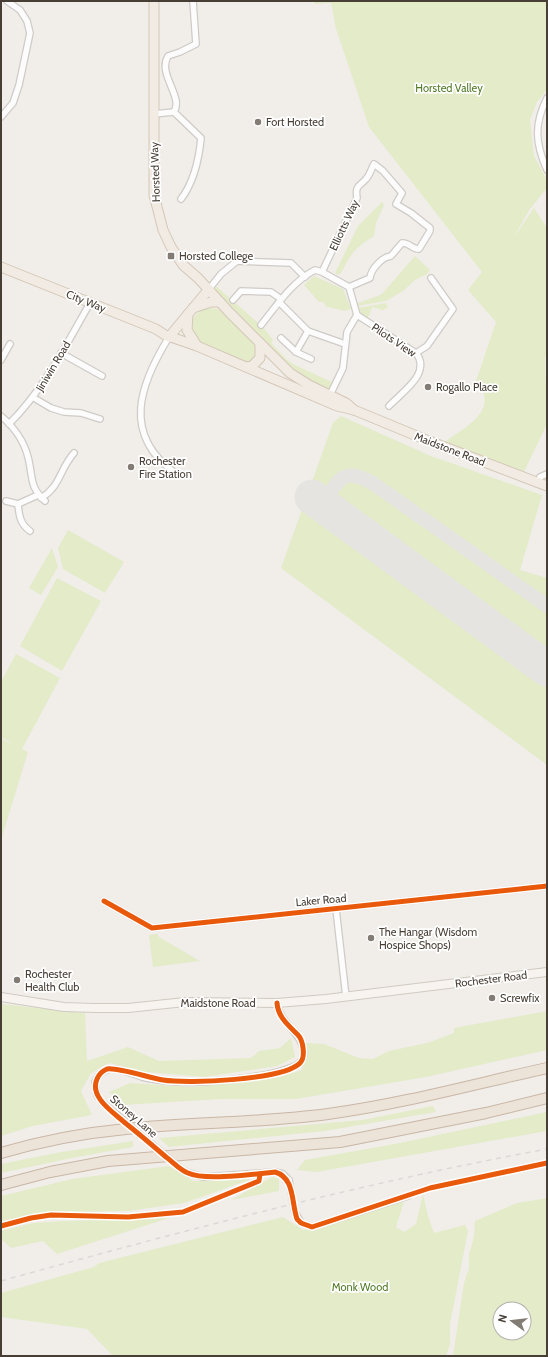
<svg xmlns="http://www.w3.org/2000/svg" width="548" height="1357" font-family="Cabin,sans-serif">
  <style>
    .green { fill: #e3ebc9; fill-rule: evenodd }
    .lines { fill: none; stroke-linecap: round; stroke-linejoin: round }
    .taxiway { stroke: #e5e4e1; stroke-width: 14 }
    .runway { stroke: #e5e4e1; stroke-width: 35 }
    .street-casing { stroke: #cfcbc7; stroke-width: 8 }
    .secondary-casing { stroke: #d0cac1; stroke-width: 10 }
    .primary-casing { stroke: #d4c7b7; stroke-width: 11 }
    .highway-casing { stroke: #c9b7a5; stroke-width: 12 }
    .street { stroke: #fdfcfc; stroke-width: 5.5 }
    .secondary { stroke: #f7f3ee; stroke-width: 8 }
    .primary { stroke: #f1ebe3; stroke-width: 9 }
    .highway { stroke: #ece3d9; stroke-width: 10 }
    .rail { stroke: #d9d9d8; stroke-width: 1.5; stroke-dasharray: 5 5; stroke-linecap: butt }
    .street-bridge-casing { stroke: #cfcbc7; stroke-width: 8; stroke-linecap: butt }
    .street-bridge { stroke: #fdfcfc; stroke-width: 5.5 }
    .cycleway-casing { stroke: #fff; stroke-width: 8 }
    .cycleway { stroke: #e8590c; stroke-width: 5 }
    .poi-dot { fill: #827c74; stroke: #fff; stroke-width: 1.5 }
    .labels { text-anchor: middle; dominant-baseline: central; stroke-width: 3.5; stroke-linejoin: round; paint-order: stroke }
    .park-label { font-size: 11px; fill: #527a27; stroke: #fff }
    .poi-label { font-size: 11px; fill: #473e35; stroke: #fff; text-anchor: start }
    .street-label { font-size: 11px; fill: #473e35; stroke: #fff }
  </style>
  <rect width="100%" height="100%" fill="#f1eeea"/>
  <g class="green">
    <path d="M312 1H547V90L537 102 530 120 534 156 547 180V188L530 209 513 239 534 208 547 228V356L545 357 547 424 524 472 445 442C459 431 490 416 484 395 483 391 479 385 476 381L496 322 468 290 482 272 369 127 336 29 331 3 315 4Z"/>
    <path d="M382 202 384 205 376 223 374 236C354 249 352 252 341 273L338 275 335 273 358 226Z"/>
    <path d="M415 256 430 270 427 274 415 280 403 291 386 301 357 306 356 304 382 294Z"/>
    <path d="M314 276 343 289 351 309 345 311 327 307 323 302H319L304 285Z"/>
    <path d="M216 286 263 327 273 340 271 343 286 359 295 365 334 383 328 389C299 387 237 314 215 292Z"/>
    <path d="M386 303 388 307 383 310 372 307 369 316 365 319 358 308Z"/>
    <path d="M207 308 220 309 256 346 258 355 249 363 197 342C190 326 188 316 207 308Z"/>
    <path d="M341 416 431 456 542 495 520 570 547 578V765L281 568 333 423Z"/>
    <path d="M68 530 124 562 105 593 63 569 58 548Z"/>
    <path d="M52 548 58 567 41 595 29 588Z"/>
    <path d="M57 578 101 601 62 671 20 646Z"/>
    <path d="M16 654 60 678 22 749 28 752 1 840V739L14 745 1 737V682Z"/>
    <path d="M157 934 159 937 200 961 153 967 149 935Z"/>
    <path d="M1 1004 85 1013 87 1061 128 1047 159 1061 251 1058 259 1051 280 1048 291 1038 295 1057 277 1066 204 1077 146 1072 109 1063 91 1073 81 1091 92 1115 33 1126 1 1136Z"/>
    <path d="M547 1011V1050L426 1077 296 1099H221L123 1105 109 1092 130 1083 192 1087 276 1078 302 1070 306 1043 324 1044 359 1058 373 1059 389 1051 427 1043 454 1033V1028Z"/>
    <path d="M433 1106 436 1112 325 1131 169 1147 159 1138 362 1120Z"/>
    <path d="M547 1112V1131L317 1172 297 1170 305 1160 400 1143Z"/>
    <path d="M133 1141V1147L72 1158 1 1173V1164L56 1153Z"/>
    <path d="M169 1166 193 1181 252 1179 184 1203 128 1211 51 1212 1 1221V1196L72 1179Z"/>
    <path d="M272 1177 279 1179V1191L231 1200Z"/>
    <path d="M423 1194 428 1216 434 1233 465 1225 468 1231 450 1324V1344L446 1356H113L87 1329 1 1317V1293L94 1267 99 1263 283 1217 303 1230 404 1202 396 1227 404 1232 416 1224Z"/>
    <path d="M547 1198V1356H453L464 1283 469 1268V1254L474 1237 475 1221 517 1203ZM500 1309H524V1333H500Z"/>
    <path d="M169 1218 57 1254 43 1241 11 1248 1 1239V1231L33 1223 64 1221Z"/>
  </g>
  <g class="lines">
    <path class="taxiway" d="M322 504C339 480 343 465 374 484L547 606"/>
    <path class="runway" d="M312 497 547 669"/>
    <defs>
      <g id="street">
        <path d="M547 98C534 124 535 143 547 170"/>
        <path d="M174 112C184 97 157 74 168 56L180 52 196 44 193 1"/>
        <path d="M153 114 174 112 201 138C199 159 194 182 181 199"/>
        <path d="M1 117 13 103 19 85 30 33 27 21 20 10 7 1"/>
        <path d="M209 289 221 274 237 261 291 263 305 277"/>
        <path d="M233 300 241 291 271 292 281 299"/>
        <path d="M279 302 308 331 345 344"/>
        <path d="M357 315 416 353C432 373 402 392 389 406"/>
        <path d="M261 325C276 306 293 281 315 270L322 272 357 198C355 185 359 187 366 179 370 175 371 169 374 164L383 171 402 193 396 204 411 213 430 228V231L419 249C413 250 409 242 402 243L391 256C382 257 371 269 370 278L349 287 322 272"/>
        <path d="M169 337C140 384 121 434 175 473"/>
        <path d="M281 338 296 352 311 359"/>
        <path d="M296 352 308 331"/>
        <path d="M61 353 102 376"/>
        <path d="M416 353 427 346 453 309 431 278"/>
        <path d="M1 360 10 344"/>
        <path d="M330 395 343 368 347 332 357 315 349 287"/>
        <path d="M34 398 51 408 64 412 81 413 100 419"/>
        <path d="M1 416C13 426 24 441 28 457 33 476 29 487 45 501"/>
        <path d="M9 424C44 389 66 345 90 303"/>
        <path d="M538 482 540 477 547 474"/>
        <path d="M41 498C61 486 59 470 74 453"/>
        <path d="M6 501 18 504 38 495"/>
        <path d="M18 504C19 515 20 524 30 531"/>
        <path d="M104 901 152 928 547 886"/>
        <path d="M336 909 346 997"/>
        <path d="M102 1102 97 1095 95 1082C98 1075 102 1070 110 1069 121 1068 132 1074 142 1077 154 1080 166 1081 178 1082 197 1084 298 1077 303 1058 308 1035 279 1025 277 1003"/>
        <path d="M181 1169 188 1173 204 1177 275 1172 283 1174 289 1180"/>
        <path d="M295 1212 301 1223 312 1227 408 1196"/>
      </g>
      <path id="secondary" d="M1 997 64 1007 95 1008H128L185 1002 277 1003 326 999 547 972"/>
      <g id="primary">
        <path d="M154 1V195L163 230 171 247 183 265 198 278 229 312 290 373 309 385 346 403 354 410"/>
        <path d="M1 267 156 329 165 335 197 346 337 406 354 410 429 441 547 486"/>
        <path d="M193 308 211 302H220"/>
        <path d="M188 314 187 330 197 346"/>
        <path d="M169 337 209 289"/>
        <path d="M247 367 252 366 260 358V343"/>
      </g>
      <g id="highway">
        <path d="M1 1153C42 1141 83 1133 126 1129 193 1122 261 1123 328 1114 402 1104 475 1084 547 1068"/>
        <path d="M1 1185 50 1172 108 1161 340 1142 486 1113 547 1098"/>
      </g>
    </defs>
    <use href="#street" class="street-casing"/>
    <use href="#secondary" class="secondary-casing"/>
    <use href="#primary" class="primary-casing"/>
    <use href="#highway" class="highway-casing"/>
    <use href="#street" class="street"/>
    <use href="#secondary" class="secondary"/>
    <use href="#primary" class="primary"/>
    <use href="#highway" class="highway"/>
    <path class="rail" d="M1 1281C182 1231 362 1183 547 1149"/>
    <defs>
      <g id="street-bridge">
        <path d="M102 1102 181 1169"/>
        <path d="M289 1180 295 1212"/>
      </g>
    </defs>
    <use href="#street-bridge" class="street-bridge-casing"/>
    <use href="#street-bridge" class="street-bridge"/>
    <defs>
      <g id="cycleway">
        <path d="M104 901 152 928 547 886"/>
        <path d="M277 1003C278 1017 288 1025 298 1035 303 1040 306 1057 300 1063 284 1080 188 1084 163 1080 150 1078 117 1067 107 1069 102 1071 99 1074 97 1079 89 1097 113 1112 124 1122 138 1133 152 1145 166 1157 173 1162 180 1170 188 1173 205 1181 255 1174 275 1172 295 1178 291 1201 297 1219L301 1223 312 1227 430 1188 547 1163"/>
        <path d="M1 1226 31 1218 51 1215 128 1217 183 1212 259 1181 260 1174"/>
      </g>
    </defs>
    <use href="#cycleway" class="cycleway-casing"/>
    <use href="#cycleway" class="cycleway"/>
  </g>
  <g class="poi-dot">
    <circle cx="258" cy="122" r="4"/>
    <rect x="167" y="252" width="8" height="8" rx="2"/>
    <circle cx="428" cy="387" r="4"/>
    <circle cx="131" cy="467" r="4"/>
    <circle cx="371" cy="938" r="4"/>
    <circle cx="17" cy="980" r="4"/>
    <circle cx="492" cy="998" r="4"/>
  </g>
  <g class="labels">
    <g class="park-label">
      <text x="449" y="88">Horsted Valley</text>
      <text x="360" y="1287">Monk Wood</text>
    </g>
    <g class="poi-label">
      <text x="266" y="122">Fort Horsted</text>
      <text x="179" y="256">Horsted College</text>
      <text x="436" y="387">Rogallo Place</text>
      <text x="139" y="461">Rochester<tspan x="139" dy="13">Fire Station</tspan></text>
      <text x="379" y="932">The Hangar (Wisdom<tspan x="379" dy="13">Hospice Shops)</tspan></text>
      <text x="25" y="974">Rochester<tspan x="25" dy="13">Health Club</tspan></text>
      <text x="500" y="998">Screwfix</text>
    </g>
    <g class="street-label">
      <text transform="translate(155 172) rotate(-92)">Horsted Way</text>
      <text transform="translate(344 225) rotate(-65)">Elliotts Way</text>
      <text transform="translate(86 301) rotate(22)">City Way</text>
      <text transform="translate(394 340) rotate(34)">Pilots View</text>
      <text transform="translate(53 366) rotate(-59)">Jiniwin Road</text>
      <text transform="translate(450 449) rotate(21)">Maidstone Road</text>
      <text transform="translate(321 900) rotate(-5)">Laker Road</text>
      <text transform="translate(491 979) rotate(-7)">Rochester Road</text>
      <text x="218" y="1003">Maidstone Road</text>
      <text transform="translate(134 1116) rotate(41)">Stoney Lane</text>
    </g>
  </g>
  <rect width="548" height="1357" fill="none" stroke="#473e35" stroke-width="4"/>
  <g transform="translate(512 1321) rotate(285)"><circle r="19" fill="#ffffff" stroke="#b5b2ae"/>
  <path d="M0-3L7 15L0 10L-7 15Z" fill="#827c74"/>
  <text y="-6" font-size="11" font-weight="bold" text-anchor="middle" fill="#473e35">N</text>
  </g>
</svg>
